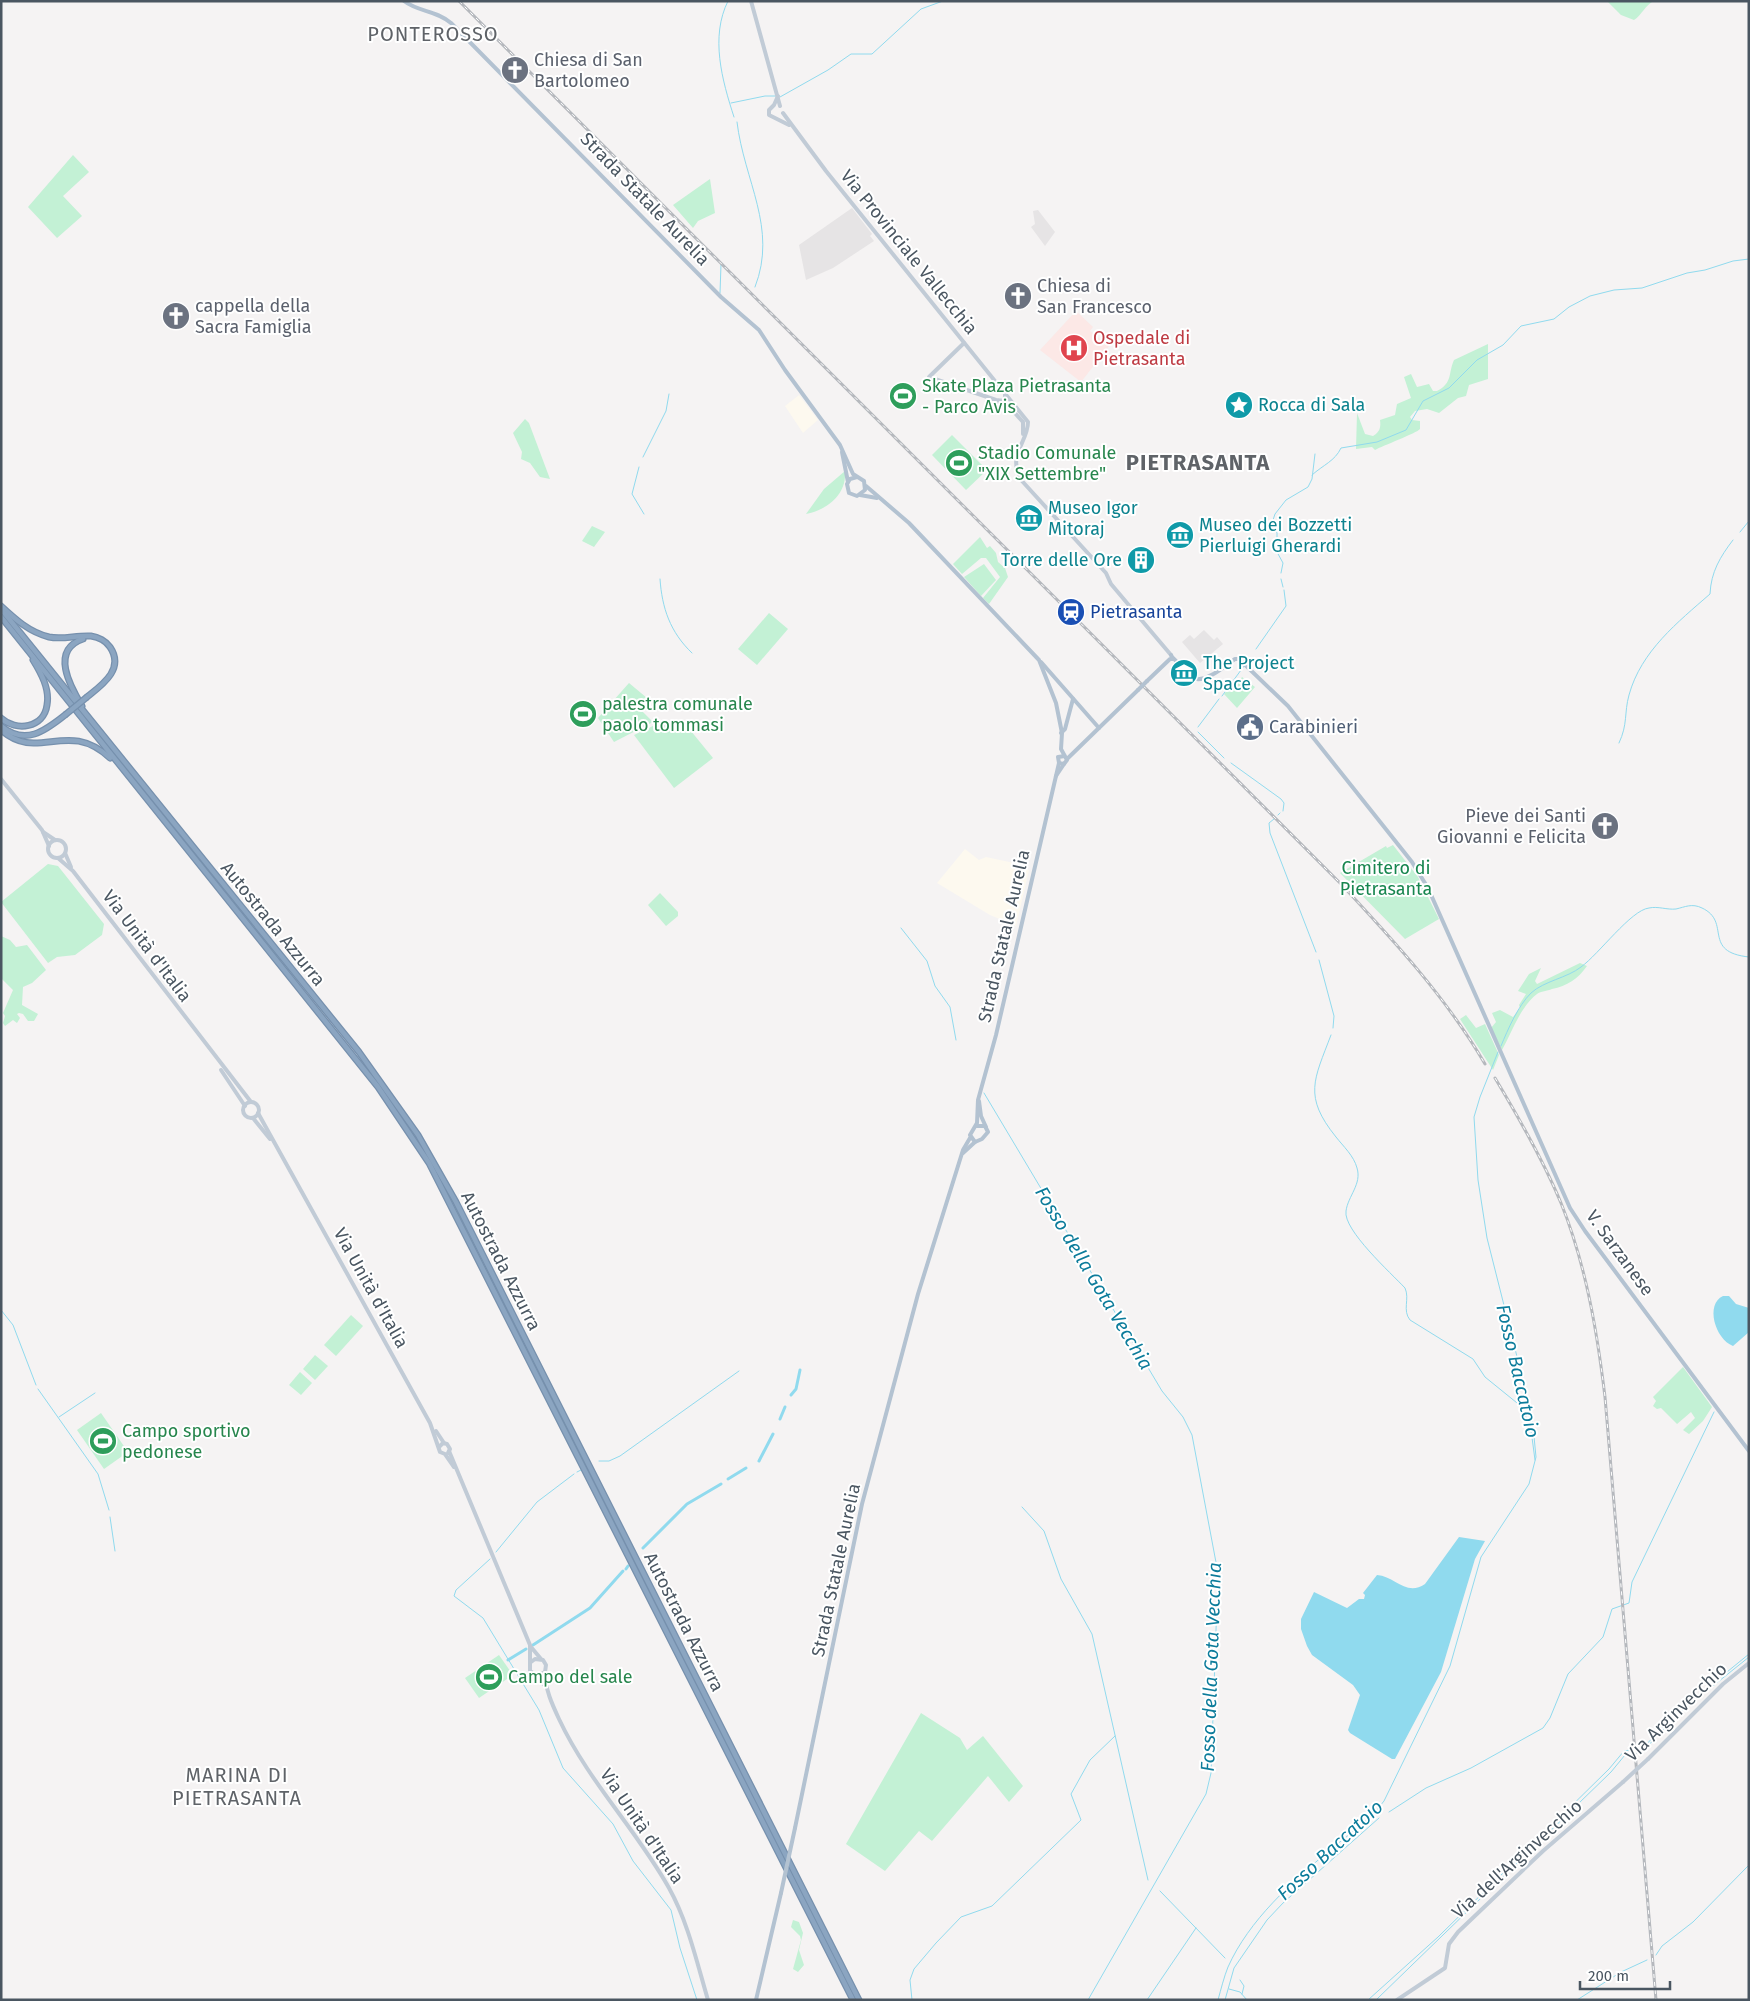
<svg xmlns="http://www.w3.org/2000/svg" width="1750" height="2001" font-family="'Fira Sans',sans-serif">
  <style>
    .commercial { fill: #fdf9ef }
    .education { fill: #e6e4e5 }
    .medical { fill: #fce8e6 }
    .green { fill: #c3f1d5 }
    .water { fill: #90daee }
    .lines { fill: none; stroke-linecap: round; stroke-linejoin: round }
    .stream { stroke: #90daee; stroke-width: 1 }
    .canal { stroke: #90daee; stroke-width: 3 }
    .motorway-casing { stroke: #7690ad; stroke-width: 7 }
    .secondary { stroke: #c1cbd6; stroke-width: 4 }
    .primary { stroke: #b3c2d1; stroke-width: 4 }
    .motorway { stroke: #8ba5c1; stroke-width: 4.5 }
    .rail-casing { stroke: #b5b8bd; stroke-width: 3 }
    .rail { stroke: #fff; stroke-width: 1; stroke-dasharray: 4; stroke-linecap: butt }
    .motorway-bridge-casing { stroke: #7690ad; stroke-width: 7; stroke-linecap: butt }
    .secondary-bridge { stroke: #c1cbd6; stroke-width: 4 }
    .primary-bridge { stroke: #b3c2d1; stroke-width: 4 }
    .motorway-bridge { stroke: #8ba5c1; stroke-width: 4.5 }
    .labels { text-anchor: middle; dominant-baseline: central; stroke-width: 4; stroke-linejoin: round; paint-order: stroke }
    .worship-label { font-size: 18px; fill: #5b616d; stroke: #fff; text-anchor: start }
    .street-label { font-size: 18px; fill: #4a5661; stroke: #fff }
    .health-label { font-size: 18px; fill: #be3a42; stroke: #fff; text-anchor: start }
    .leisure-label { font-size: 18px; fill: #27864d; stroke: #fff; text-anchor: start }
    .culture-label { font-size: 18px; fill: #0d838f; stroke: #fff; text-anchor: start }
    .transit-label { font-size: 18px; fill: #164399; stroke: #fff; text-anchor: start }
    .service-label { font-size: 18px; fill: #4e5e75; stroke: #fff; text-anchor: start }
    .park-label { font-size: 18px; fill: #17864f; stroke: #fff }
    .water-label { font-size: 19px; font-style: italic; fill: #0c7c9b; stroke: #fff }
    .quarter-label { font-size: 20px; letter-spacing: 1px; fill: #5f6368; stroke: #fff }
    .district-label { font-size: 22px; font-weight: bold; letter-spacing: 1px; fill: #5f6368; stroke: #fff }
  </style>
  <rect width="100%" height="100%" fill="#f5f3f3"/>
  <g class="commercial">
    <path d="M799 395 818 420 803 433 785 406Z"/>
    <path d="M965 849 979 860 986 857 1014 863 1029 870 1016 926 990 915 937 883Z"/>
  </g>
  <g class="education">
    <path d="M852 208 872 234 870 236 874 241 833 268 806 280 799 245Z"/>
    <path d="M1038 210 1055 232 1045 246 1031 227 1035 224 1033 211Z"/>
    <path d="M1204 630 1214 640 1217 637 1223 644 1200 663 1182 642 1190 635 1194 639Z"/>
  </g>
  <path class="medical" d="M1076 311 1093 327 1090 331 1109 346 1081 382 1040 350Z"/>
  <g class="green">
    <path d="M1607 1H1654C1645 5 1642 15 1634 20L1621 15Z"/>
    <path d="M73 155 89 172 63 196 82 216 57 238 28 207Z"/>
    <path d="M710 179 715 213 698 221 693 228 673 205Z"/>
    <path d="M1488 344V379L1469 385 1466 396 1458 398 1439 413 1427 409 1415 411 1410 417 1412 420 1420 421V429C1417 433 1382 446 1375 450L1372 447 1356 449 1357 413 1365 434 1373 436C1380 432 1381 427 1380 420L1395 415 1397 404 1411 398 1404 377 1411 374 1417 387 1429 384 1433 391H1437C1453 383 1448 373 1454 360Z"/>
    <path d="M525 419 529 423 550 479 540 477 530 463 521 459 522 452 513 433Z"/>
    <path d="M952 435 987 470 966 490 932 455Z"/>
    <path d="M845 471C847 494 827 510 806 514L824 489Z"/>
    <path d="M592 526 605 532 594 547 582 541Z"/>
    <path d="M980 537 987 548 990 546 996 553 998 562 1005 568 1008 577 989 604 983 598 1000 577 986 558H981L962 574 953 564Z"/>
    <path d="M984 564 996 580 981 596 964 577Z"/>
    <path d="M769 613 788 629 757 665 738 649Z"/>
    <path d="M1242 677 1255 687 1237 708 1224 694 1235 682 1238 683Z"/>
    <path d="M629 683 647 698 638 707 653 722 614 742 598 718Z"/>
    <path d="M655 725H686L713 758 674 788 634 735Z"/>
    <path d="M1393 845 1418 877 1439 919 1405 939 1340 873 1386 846 1387 848Z"/>
    <path d="M48 864 58 866 104 924 102 935 75 955 57 957 48 963 1 902Z"/>
    <path d="M660 893 678 912V916L666 926 648 905Z"/>
    <path d="M1 936 10 940 16 947 27 945 46 970 32 983 23 987 22 1005 38 1014 34 1021H28L23 1014 19 1013 17 1014 20 1018 17 1023 13 1020 5 1026 3 1023 5 1016 3 1013 13 990 1 978Z"/>
    <path d="M1580 963 1587 966C1578 979 1567 986 1552 989 1547 991 1541 991 1537 994 1520 1007 1512 1032 1502 1050L1491 1028 1496 1022 1492 1013 1500 1010 1513 1017 1520 1008 1519 1005 1526 994 1518 991 1529 974 1541 968 1535 981 1537 984Z"/>
    <path d="M1466 1015 1476 1028 1485 1024 1499 1055 1493 1070 1460 1019Z"/>
    <path d="M351 1315 363 1326 336 1356 324 1345Z"/>
    <path d="M315 1355 328 1366 315 1380 303 1369Z"/>
    <path d="M1683 1367 1712 1407 1703 1421 1689 1434 1683 1430 1695 1418 1691 1412 1677 1424 1661 1408 1657 1409 1653 1406 1656 1401 1653 1397Z"/>
    <path d="M300 1372 312 1383 301 1395 289 1385Z"/>
    <path d="M101 1413 128 1452 104 1469 77 1430Z"/>
    <path d="M499 1655 513 1675 479 1698 465 1678Z"/>
    <path d="M921 1713 960 1738 967 1750 983 1736 1023 1786 1009 1802 988 1776 932 1841 919 1831 885 1871 846 1844Z"/>
    <path d="M793 1920 799 1922 803 1933 799 1950 804 1965 798 1972 793 1969 801 1940 800 1936 791 1927Z"/>
  </g>
  <g class="water">
    <path d="M1723 1296H1729L1736 1304 1749 1308V1332L1733 1346C1715 1339 1705 1304 1723 1296Z"/>
    <path d="M1459 1537 1485 1541 1475 1559 1441 1672 1395 1759H1392L1350 1733 1348 1730 1360 1695 1353 1685 1312 1655 1307 1646 1301 1629V1619L1314 1592 1347 1608 1359 1599H1364L1365 1595 1363 1593 1377 1575C1395 1576 1406 1597 1425 1584Z"/>
  </g>
  <g class="lines">
    <g class="stream">
      <path d="M728 1C710 37 722 80 734 117"/>
      <path d="M780 97 828 70 851 54H872L921 9 943 1"/>
      <path d="M731 103 765 96H775"/>
      <path d="M737 122C744 181 778 228 755 287"/>
      <path d="M720 293 721 265"/>
      <path d="M643 457 666 411 669 394"/>
      <path d="M639 467 632 494 644 514"/>
      <path d="M1312 475C1323 465 1335 461 1341 448L1377 442 1406 430 1423 401 1449 388 1477 360 1503 345 1521 326 1554 319 1569 307 1590 296 1614 290 1642 288 1687 273 1705 270 1733 261 1749 259"/>
      <path d="M1740 532 1749 521"/>
      <path d="M1281 573 1283 563 1277 552V533L1273 520 1275 514 1286 500 1308 487 1312 479 1315 454"/>
      <path d="M660 579C662 608 670 632 692 653"/>
      <path d="M1281 579 1283 587"/>
      <path d="M1256 649 1286 606 1284 590"/>
      <path d="M1222 696 1244 666"/>
      <path d="M1198 727 1219 699"/>
      <path d="M1198 732 1224 758"/>
      <path d="M1619 743C1628 724 1624 713 1629 695 1641 651 1678 622 1710 594 1711 572 1720 557 1733 540"/>
      <path d="M1231 763 1281 799 1284 803 1283 811"/>
      <path d="M1278 815 1280 813"/>
      <path d="M1274 819 1269 823 1270 833 1316 952"/>
      <path d="M901 928 927 961 935 986 950 1007 956 1040"/>
      <path d="M1319 960 1334 1016 1333 1028"/>
      <path d="M1331 1035C1314 1080 1303 1096 1336 1137 1343 1146 1354 1156 1357 1168 1362 1184 1348 1196 1346 1211 1343 1230 1391 1273 1405 1288 1410 1299 1402 1310 1410 1320L1473 1359 1485 1377 1522 1407 1531 1430 1535 1460"/>
      <path d="M1501 1046C1508 1029 1518 1006 1531 993 1544 981 1567 978 1581 967 1599 954 1631 910 1649 908 1658 906 1667 910 1676 909 1685 907 1692 903 1702 908 1732 922 1701 952 1749 957"/>
      <path d="M984 1093 1162 1391 1183 1417 1192 1435 1218 1573 1211 1773 1206 1794 1088 2000"/>
      <path d="M1 1310 13 1325 36 1385"/>
      <path d="M38 1389 98 1474 109 1510"/>
      <path d="M59 1417 95 1393"/>
      <path d="M599 1461H609L620 1456 739 1371"/>
      <path d="M577 1472 581 1470"/>
      <path d="M1022 1507 1044 1531 1061 1579 1092 1634 1148 1880"/>
      <path d="M110 1517 115 1551"/>
      <path d="M496 1552 537 1502 574 1474"/>
      <path d="M490 1559 456 1590 454 1596 483 1618 539 1710 563 1768 613 1824 633 1861 671 1910 680 1948 697 2000"/>
      <path d="M1389 1812 1426 1788 1471 1768 1543 1728 1550 1718 1568 1674 1603 1637 1612 1609 1629 1603 1632 1582 1714 1412"/>
      <path d="M1160 1891 1225 1958"/>
      <path d="M1656 1955 1662 1946 1693 1922 1749 1865"/>
      <path d="M1240 1980 1244 1986 1242 1994"/>
      <path d="M1229 1989 1240 1992 1247 2000"/>
      <path d="M912 2000 910 1980 914 1969 936 1943 961 1917 992 1906 1081 1820 1071 1794 1090 1760 1115 1736"/>
      <path d="M1147 2000 1196 1928"/>
      <path d="M1218 2000C1221 1989 1224 1977 1228 1967 1249 1920 1292 1882 1330 1850 1349 1834 1369 1821 1384 1801L1450 1666 1481 1557 1529 1484 1536 1457 1532 1416 1487 1238 1478 1180 1474 1117 1480 1097 1498 1052"/>
      <path d="M1225 2000 1234 1968 1267 1920 1283 1903 1379 1818"/>
      <path d="M1368 2000 1438 1937 1609 1769 1624 1751 1643 1748 1673 1716 1749 1654"/>
      <path d="M1376 2000 1611 1772 1625 1755 1637 1753 1645 1749 1678 1714 1749 1657"/>
      <path d="M1577 2000 1621 1972 1647 1960"/>
    </g>
    <g class="canal">
      <path d="M791 1395 796 1389 800 1370"/>
      <path d="M780 1419 785 1407"/>
      <path d="M759 1461 773 1434"/>
      <path d="M728 1479 746 1468"/>
      <path d="M643 1548 687 1504 721 1484"/>
      <path d="M626 1569 628 1566"/>
      <path d="M533 1645 590 1608 623 1571"/>
      <path d="M508 1660 526 1649"/>
    </g>
    <defs>
      <g id="motorway">
        <path d="M1 606C15 619 29 632 49 637 63 640 76 635 91 636 98 637 106 641 110 647 125 669 102 685 87 697"/>
        <path d="M1 609 359 1052 418 1135 456 1202 859 2000"/>
        <path d="M1 617 378 1087 429 1163 853 2000"/>
        <path d="M82 706C70 686 50 650 83 639"/>
        <path d="M1 718C16 732 44 728 47 705 50 689 41 673 33 660"/>
        <path d="M1 726C25 746 45 731 65 715"/>
        <path d="M1 730C38 763 67 718 110 758"/>
      </g>
    </defs>
    <use href="#motorway" class="motorway-casing"/>
    <g class="secondary">
      <path d="M751 1 780 106"/>
      <path d="M778 96 774 105 769 110V115L789 125"/>
      <path d="M783 113 826 171 1028 422C1028 443 1006 455 1022 481L1106 573 1111 584 1171 655"/>
      <path d="M964 343 929 377 996 400 1005 401V395"/>
      <path d="M998 402 1014 412 1023 422V434"/>
      <path d="M1 779 42 830 49 846"/>
      <path d="M43 832 55 840"/>
      <circle cx="57" cy="849" r="9"/>
      <path d="M65 853 71 867"/>
      <path d="M58 858 73 871 251 1102"/>
      <path d="M221 1070 245 1106"/>
      <circle cx="251" cy="1110" r="8"/>
      <path d="M258 1113 430 1423 440 1452 445 1454 454 1467"/>
      <path d="M253 1118 270 1139"/>
      <path d="M436 1431 444 1443"/>
      <path d="M439 1447 443 1443 447 1444 450 1449 448 1453"/>
      <path d="M449 1451 530 1645V1671L537 1676 545 1672 546 1665 543 1660 535 1659 531 1662"/>
      <path d="M531 1647 541 1659"/>
      <path d="M545 1672C545 1689 552 1704 559 1719 588 1781 636 1829 669 1888 688 1922 697 1963 708 2000"/>
      <path d="M536 1675 545 1686"/>
      <path d="M1648 1759 1723 1684 1749 1663"/>
      <path d="M1397 2000 1445 1968 1449 1944 1458 1932 1543 1851 1623 1782"/>
    </g>
    <g class="primary">
      <path d="M404 1C418 12 436 10 451 23L721 297 759 330 785 370 840 445 853 474 864 481 865 490 857 496 849 493 847 484 850 479 857 477"/>
      <path d="M842 452 848 482"/>
      <path d="M866 486 909 523 1039 660 1056 703 1062 733 1061 749 1067 760 1064 764 1059 763 1058 757 1065 756"/>
      <path d="M860 495 877 498"/>
      <path d="M1173 658C1180 664 1185 674 1193 678 1205 684 1226 665 1235 659H1239L1288 706 1412 862 1428 888 1570 1208 1585 1231 1749 1451"/>
      <path d="M1041 662 1099 728"/>
      <path d="M1147 681 1170 659H1173L1171 655"/>
      <path d="M1061 733 1065 729 1073 699"/>
      <path d="M1067 759 1138 690"/>
      <path d="M1056 776 1064 764"/>
      <path d="M979 1101 981 1116 986 1127"/>
      <path d="M976 1126H985L988 1132 982 1139 975 1142 970 1135 977 1123 978 1100 996 1035 1059 763"/>
      <path d="M963 1153 975 1142"/>
      <path d="M795 1828 862 1504 918 1294 963 1150 970 1138"/>
      <path d="M756 2000 781 1893"/>
    </g>
    <use href="#motorway" class="motorway"/>
    <defs>
      <g id="rail">
        <path d="M459 1 1341 884C1393 940 1446 997 1485 1064"/>
        <path d="M1495 1078C1519 1118 1543 1160 1561 1203 1586 1265 1597 1331 1605 1397L1656 2000"/>
      </g>
    </defs>
    <use href="#rail" class="rail-casing"/>
    <use href="#rail" class="rail"/>
    <defs>
      <path id="motorway-bridge" d="M65 715 87 697"/>
    </defs>
    <use href="#motorway-bridge" class="motorway-bridge-casing"/>
    <path class="secondary-bridge" d="M1623 1782 1648 1759"/>
    <g class="primary-bridge">
      <path d="M1138 690 1147 681"/>
      <path d="M781 1893 795 1828"/>
    </g>
    <use href="#motorway-bridge" class="motorway-bridge"/>
  </g>
  <defs>
    <symbol id="church-disc" viewBox="-11 -11 22 22"><circle r="9.5" fill="#6b7280" stroke="#fff"/><path d="M-1.2-6h2.4v3.5h3.3v2.4h-3.3V6h-2.4V-.1h-3.3v-2.4h3.3Z" fill="#fff"/></symbol>
    <symbol id="hospital-disc" viewBox="-11 -11 22 22"><circle r="9.5" fill="#e0444e" stroke="#fff"/><path d="M-5-5h3v3.5h4V-5h3V5h-3V1.5h-4V5h-3Z" fill="#fff"/></symbol>
    <symbol id="stadium-disc" viewBox="-11 -11 22 22"><circle r="9.5" fill="#2e9e5b" stroke="#fff"/><path d="M0-5a6.5 5 0 1 0 0 10a6.5 5 0 1 0 0-10ZM-3.5-1.8h7v3.6h-7Z" fill="#fff"/></symbol>
    <symbol id="sight-disc" viewBox="-11 -11 22 22"><circle r="9.5" fill="#0f9aa8" stroke="#fff"/><path d="M0-6L1.8-2.2L6-1.7L2.9 1.2L3.7 5.4L0 3.3L-3.7 5.4L-2.9 1.2L-6-1.7L-1.8-2.2Z" fill="#fff"/></symbol>
    <symbol id="museum-disc" viewBox="-11 -11 22 22"><circle r="9.5" fill="#0f9aa8" stroke="#fff"/><path d="M0-6L6-3V-2H-6V-3ZM-5-1h2V3h-2ZM-1-1h2V3h-2ZM3-1h2V3H3ZM-6 4H6V6H-6Z" fill="#fff"/></symbol>
    <symbol id="building-disc" viewBox="-11 -11 22 22"><circle r="9.5" fill="#0f9aa8" stroke="#fff"/><path d="M-4-6H4V6H1V3H-1V6H-4ZM-2.5-4.3h1.7v1.8h-1.7ZM.8-4.3h1.7v1.8H.8ZM-2.5-1h1.7V.8h-1.7ZM.8-1h1.7V.8H.8Z" fill="#fff"/></symbol>
    <symbol id="station-disc" viewBox="-11 -11 22 22"><circle r="9.5" fill="#1a4fb4" stroke="#fff"/><path d="M-3-6H3Q5-6 5-4V2Q5 4 3 4L4.5 6H3L1.5 4h-3L-3 6H-4.5L-3 4Q-5 4-5 2V-4Q-5-6-3-6ZM-3.5-4v3h7v-3ZM-3.5 1v1.5H-2V1ZM2 1v1.5H3.5V1Z" fill="#fff"/></symbol>
    <symbol id="civic-disc" viewBox="-11 -11 22 22"><circle r="9.5" fill="#5c6f8a" stroke="#fff"/><path d="M-.6-6.5H3V-4.5H.6V-3L4-1V1h2V6H-6V1h2V-1L-.6-3ZM-1.2 2.5V6h2.4V2.5Z" fill="#fff"/></symbol>
  </defs>
  <g fill-rule="evenodd">
    <use href="#church-disc" x="499" y="54" width="32" height="32"/>
    <use href="#church-disc" x="1002" y="280" width="32" height="32"/>
    <use href="#church-disc" x="160" y="300" width="32" height="32"/>
    <use href="#hospital-disc" x="1058" y="332" width="32" height="32"/>
    <use href="#stadium-disc" x="887" y="380" width="32" height="32"/>
    <use href="#sight-disc" x="1223" y="389" width="32" height="32"/>
    <use href="#stadium-disc" x="943" y="447" width="32" height="32"/>
    <use href="#museum-disc" x="1013" y="502" width="32" height="32"/>
    <use href="#museum-disc" x="1164" y="519" width="32" height="32"/>
    <use href="#building-disc" x="1125" y="544" width="32" height="32"/>
    <use href="#station-disc" x="1055" y="596" width="32" height="32"/>
    <use href="#museum-disc" x="1168" y="657" width="32" height="32"/>
    <use href="#stadium-disc" x="567" y="698" width="32" height="32"/>
    <use href="#civic-disc" x="1234" y="711" width="32" height="32"/>
    <use href="#church-disc" x="1589" y="810" width="32" height="32"/>
    <use href="#stadium-disc" x="87" y="1425" width="32" height="32"/>
    <use href="#stadium-disc" x="473" y="1661" width="32" height="32"/>
  </g>
  <g class="labels">
    <g class="worship-label">
      <text x="534" y="60">Chiesa di San<tspan x="534" dy="21">Bartolomeo</tspan></text>
      <text x="1037" y="286">Chiesa di<tspan x="1037" dy="21">San Francesco</tspan></text>
      <text x="195" y="306">cappella della<tspan x="195" dy="21">Sacra Famiglia</tspan></text>
      <text x="1586" y="816" text-anchor="end">Pieve dei Santi<tspan x="1586" dy="21">Giovanni e Felicita</tspan></text>
    </g>
    <g class="street-label">
      <text transform="translate(645 199) rotate(46)">Strada Statale Aurelia</text>
      <text transform="translate(909 252) rotate(51)">Via Provinciale Vallecchia</text>
      <text transform="translate(273 924) rotate(51)">Autostrada Azzurra</text>
      <text transform="translate(1004 936) rotate(-77)">Strada Statale Aurelia</text>
      <text transform="translate(147 946) rotate(53)">Via Unità d'Italia</text>
      <text transform="translate(1620 1253) rotate(54)">V. Sarzanese</text>
      <text transform="translate(501 1261) rotate(63)">Autostrada Azzurra</text>
      <text transform="translate(371 1288) rotate(61)">Via Unità d'Italia</text>
      <text transform="translate(836 1570) rotate(-78)">Strada Statale Aurelia</text>
      <text transform="translate(684 1622) rotate(63)">Autostrada Azzurra</text>
      <text transform="translate(1676 1712) rotate(-44)">Via Arginvecchio</text>
      <text transform="translate(642 1826) rotate(56)">Via Unità d'Italia</text>
      <text transform="translate(1517 1859) rotate(-42)">Via dell'Arginvecchio</text>
    </g>
    <g class="health-label">
      <text x="1093" y="338">Ospedale di<tspan x="1093" dy="21">Pietrasanta</tspan></text>
    </g>
    <g class="leisure-label">
      <text x="922" y="386">Skate Plaza Pietrasanta<tspan x="922" dy="21">- Parco Avis</tspan></text>
      <text x="978" y="453">Stadio Comunale<tspan x="978" dy="21">"XIX Settembre"</tspan></text>
      <text x="602" y="704">palestra comunale<tspan x="602" dy="21">paolo tommasi</tspan></text>
      <text x="122" y="1431">Campo sportivo<tspan x="122" dy="21">pedonese</tspan></text>
      <text x="508" y="1677">Campo del sale</text>
    </g>
    <g class="culture-label">
      <text x="1258" y="405">Rocca di Sala</text>
      <text x="1048" y="508">Museo Igor<tspan x="1048" dy="21">Mitoraj</tspan></text>
      <text x="1199" y="525">Museo dei Bozzetti<tspan x="1199" dy="21">Pierluigi Gherardi</tspan></text>
      <text x="1122" y="560" text-anchor="end">Torre delle Ore</text>
      <text x="1203" y="663">The Project<tspan x="1203" dy="21">Space</tspan></text>
    </g>
    <g class="transit-label">
      <text x="1090" y="612">Pietrasanta</text>
    </g>
    <g class="service-label">
      <text x="1269" y="727">Carabinieri</text>
    </g>
    <g class="park-label">
      <text x="1386" y="868">Cimitero di<tspan x="1386" dy="21">Pietrasanta</tspan></text>
    </g>
    <g class="water-label">
      <text transform="translate(1094 1278) rotate(59)">Fosso della Gota Vecchia</text>
      <text transform="translate(1518 1371) rotate(77)">Fosso Baccatoio</text>
      <text transform="translate(1211 1667) rotate(-88)">Fosso della Gota Vecchia</text>
      <text transform="translate(1330 1850) rotate(-43)">Fosso Baccatoio</text>
    </g>
    <g class="quarter-label">
      <text x="433" y="34">PONTEROSSO</text>
      <text x="237" y="1775">MARINA DI<tspan x="237" dy="23">PIETRASANTA</tspan></text>
    </g>
    <g class="district-label">
      <text x="1198" y="462">PIETRASANTA</text>
    </g>
  </g>
  <rect width="1750" height="2001" fill="none" stroke="#4a5661" stroke-width="5"/>
  <path d="M1580 1981v8h90v-8" fill="none" stroke="#4a5661" stroke-width="2.5"/>
  <text x="1588" y="1981" font-size="15" fill="#4a5661" stroke="#ffffff" stroke-width="4" paint-order="stroke">200 m</text>
</svg>
